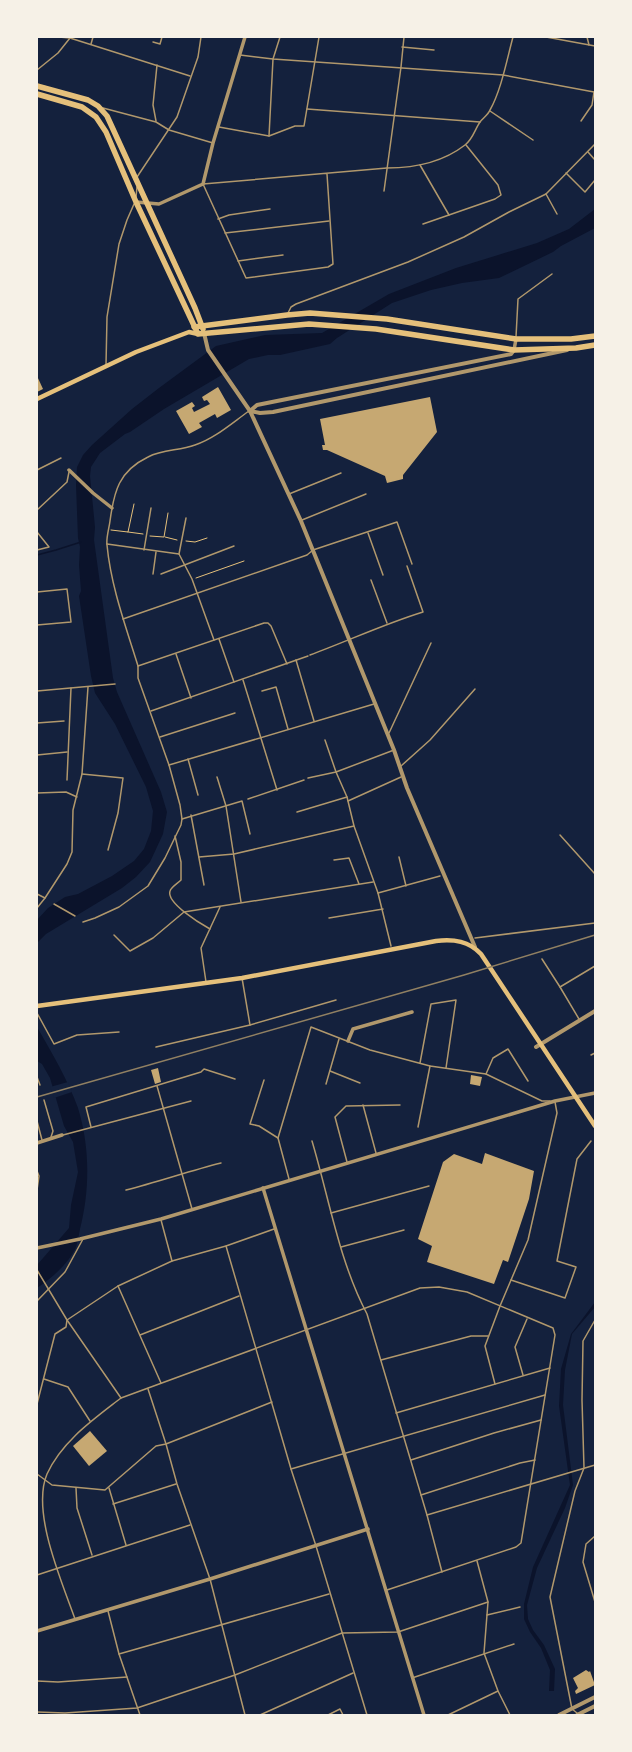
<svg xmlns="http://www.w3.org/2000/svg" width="632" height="1752" font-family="'Space Grotesk',sans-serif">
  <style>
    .water { fill: #0b132b }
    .pier { fill: #14213d }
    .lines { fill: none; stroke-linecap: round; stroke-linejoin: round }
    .stream { stroke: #0b132b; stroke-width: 1.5 }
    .building { fill: #c6a872 }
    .path { stroke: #e5c07b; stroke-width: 1 }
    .service { stroke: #b1986c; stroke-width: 1.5 }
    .minor { stroke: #b1986c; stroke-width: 3.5 }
    .tertiary { stroke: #b1986c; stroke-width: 4 }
    .secondary { stroke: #e5c07b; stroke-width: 4.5 }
    .primary { stroke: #e5c07b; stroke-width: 5.5 }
    .rail { stroke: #918062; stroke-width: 1.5 }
  </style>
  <rect width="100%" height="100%" fill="#14213d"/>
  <g class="water">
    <path d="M595 209V228L561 246 553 252 499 278 462 283 431 290 392 303 337 338 330 344 280 355H268L249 359 164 409 130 432 125 434 100 453 91 467 90 476 95 527 94 540 113 678 117 692 161 792 167 812 163 834 150 862 136 877 122 888 46 934 37 943V920L48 908 65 897 78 894 112 876 134 861 144 849 151 831 153 811 146 787 115 724 95 693 91 676 79 596 81 591 79 565 80 547 78 538 76 485 77 467 83 455 92 445 132 409 159 388 216 346 265 335 322 333 389 294 456 268 537 243 569 229Z"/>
    <path d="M37 1027C52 1053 68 1080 78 1108 90 1147 90 1190 80 1229 79 1234 78 1241 76 1247 70 1262 51 1279 37 1288V1265L69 1228 71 1205 78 1172 73 1142 64 1126 50 1078 42 1064 37 1061Z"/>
    <path d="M595 1302V1307L572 1334 565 1370 563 1405 573 1485 565 1508 537 1568 527 1605 528 1619 533 1630 544 1645 555 1669 554 1691H549L550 1670 541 1648 530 1632 524 1619V1604L533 1567 570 1485 559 1406 561 1369 571 1334Z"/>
  </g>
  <path class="pier" d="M68 1082 72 1092 54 1098 50 1087Z"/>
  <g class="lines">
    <path class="stream" d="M37 555 56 550 81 542"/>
  </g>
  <g class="building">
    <path d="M37 376 43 389 37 392Z"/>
    <path d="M218 387 231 410 217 418 215 414 199 423 202 427 189 434 176 411 192 402 195 406 192 408 194 412 210 404 207 400 204 401 202 397Z"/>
    <path d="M430 397 437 432 403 475V479L387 483 385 476 327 450H323L322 445H325L320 419Z"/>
    <path d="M158 1068 161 1082 155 1084 151 1070Z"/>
    <path d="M471 1075 482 1077 480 1086 470 1084Z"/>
    <path d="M485 1153 534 1171 529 1199 508 1262 503 1260 494 1284 427 1262 432 1246 418 1239 443 1162 454 1154 482 1164Z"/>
    <path d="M90 1431 107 1451 89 1466 73 1446Z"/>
    <path d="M586 1670 589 1672 590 1671 595 1685 576 1694 575 1691 578 1688 573 1678Z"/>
  </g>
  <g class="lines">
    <g class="path">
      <path d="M111 530 128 532 134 504"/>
      <path d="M128 532 143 534"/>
      <path d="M150 536 164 537 168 513"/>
      <path d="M165 537 177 540"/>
      <path d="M186 541 195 542 207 538"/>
      <path d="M196 578 244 561"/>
    </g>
    <g class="service">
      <path d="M59 37 70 38 190 76"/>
      <path d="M546 37 595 46"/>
      <path d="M587 37 589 45"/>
      <path d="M153 42 160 44 162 37"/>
      <path d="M91 44 93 37"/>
      <path d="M402 47 434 50"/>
      <path d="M240 55 273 59 503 75 594 92"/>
      <path d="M37 70 58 53 70 38"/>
      <path d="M103 108 156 122 169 130 213 143"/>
      <path d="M307 109 480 122"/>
      <path d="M490 111 533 140"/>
      <path d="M156 121 153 105 157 65"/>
      <path d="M581 121 592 105 594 92"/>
      <path d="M219 127 269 136 295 126H304L319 37"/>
      <path d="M269 136 273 59 280 37"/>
      <path d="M588 152 595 160"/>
      <path d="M420 165 449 215"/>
      <path d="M566 173 585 192 595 180"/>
      <path d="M327 174 333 264 328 267 246 278 203 184 387 168C414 168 443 162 465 145 473 139 475 129 480 122 483 118 488 115 490 110 501 91 507 59 513 37"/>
      <path d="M137 177 177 117 198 57 201 37"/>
      <path d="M384 191 401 67 404 37"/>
      <path d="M546 194 557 214"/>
      <path d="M136 197 137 187"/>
      <path d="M218 219 229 215 270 209"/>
      <path d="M423 224 495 199 501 195 498 185 466 145"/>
      <path d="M225 233 329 221"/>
      <path d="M238 261 283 255"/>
      <path d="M288 313 291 307 296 304 408 262 464 237 509 212 546 194 595 144"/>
      <path d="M516 337 518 299 552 274"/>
      <path d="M106 365 107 317 119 244 127 220 134 204"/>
      <path d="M37 470 61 458"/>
      <path d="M289 494 341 473"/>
      <path d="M37 510 67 482 69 472"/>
      <path d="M302 520 366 494"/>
      <path d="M37 532 49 547 37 550"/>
      <path d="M368 533 383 575"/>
      <path d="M107 544 179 554 192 579 214 640"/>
      <path d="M144 550 151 508"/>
      <path d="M179 554 186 518"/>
      <path d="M153 574 156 552"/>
      <path d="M161 574 234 546"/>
      <path d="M371 580 387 623"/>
      <path d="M37 592 67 589 71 622 37 625"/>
      <path d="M123 619 307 555 313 550 397 522 412 564"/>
      <path d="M219 639 234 682"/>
      <path d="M176 654 191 698"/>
      <path d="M310 655C348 641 384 624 423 612L407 566"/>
      <path d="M296 660 314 721"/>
      <path d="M138 666 264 623H268L271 626 287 664"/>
      <path d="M243 680 277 790"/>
      <path d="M37 691 115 684"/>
      <path d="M262 691 276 687 288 729"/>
      <path d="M151 711 308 656"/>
      <path d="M37 723 64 721"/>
      <path d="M389 733 431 643"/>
      <path d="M160 737 235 713"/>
      <path d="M325 740 336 772 347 797 354 826 378 893 391 946"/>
      <path d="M37 755 67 752"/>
      <path d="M188 759 198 795"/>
      <path d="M169 765 374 704"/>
      <path d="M401 766 430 740 475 689"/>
      <path d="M82 774 123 778 118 813 108 850"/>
      <path d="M217 777 226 806 241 902"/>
      <path d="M308 778 336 772 394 750"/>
      <path d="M67 780 71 688"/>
      <path d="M37 793 66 792 77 797"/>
      <path d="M248 799 304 780"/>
      <path d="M348 801 401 777"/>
      <path d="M297 812 347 797"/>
      <path d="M191 815 204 885"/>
      <path d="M182 819 242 801 250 834"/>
      <path d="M560 835 595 874"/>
      <path d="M175 836 181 862V880C178 883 171 887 170 891 166 903 201 924 210 929"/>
      <path d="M199 857 234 854 354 826"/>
      <path d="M399 857 406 886"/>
      <path d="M334 860 349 858 359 884"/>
      <path d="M378 893 440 876"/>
      <path d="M37 894 45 898"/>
      <path d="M54 904 75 916"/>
      <path d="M37 908 45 898 67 864 72 852 73 810 82 774 88 687"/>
      <path d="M329 918 383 909"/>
      <path d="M83 922 95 918 119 907 148 886 165 858 181 825 182 819 180 805 169 765 138 678V666C126 627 111 587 107 545 106 538 109 529 110 521 114 491 119 471 148 457 163 449 179 451 195 445 214 439 232 423 249 411"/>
      <path d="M114 935 130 951 153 938 184 912 373 882"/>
      <path d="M475 938 595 923"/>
      <path d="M542 959 560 987 579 1019"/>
      <path d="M242 978 250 1025"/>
      <path d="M206 982 201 948 220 907"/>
      <path d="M560 987 595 966"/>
      <path d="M37 1013 54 1044 77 1035 119 1032"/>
      <path d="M156 1047 250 1025 336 1000"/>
      <path d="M591 1055 595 1053"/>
      <path d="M420 1063 431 1004 456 1000 446 1068"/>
      <path d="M330 1071 360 1083"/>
      <path d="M486 1074 493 1058 508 1049 528 1081"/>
      <path d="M37 1077 40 1085"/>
      <path d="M264 1080 250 1124 259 1126 278 1138"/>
      <path d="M326 1084 339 1039"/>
      <path d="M157 1086 192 1209"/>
      <path d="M44 1100 53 1131 51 1137"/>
      <path d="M363 1105 376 1153"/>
      <path d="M37 1121 42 1140"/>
      <path d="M91 1127 86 1107 201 1072 204 1069 235 1079"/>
      <path d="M418 1127 430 1066"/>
      <path d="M63 1135 191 1101"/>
      <path d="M312 1141C329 1198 339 1261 367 1314L427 1515 442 1572"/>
      <path d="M347 1162 335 1117 346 1106 400 1105"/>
      <path d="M37 1171 39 1176 37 1190"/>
      <path d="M289 1179 278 1138 311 1027 370 1050 430 1066 486 1074 542 1101H550"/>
      <path d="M126 1190C158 1182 189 1171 221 1163"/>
      <path d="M331 1213 429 1186"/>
      <path d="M161 1220 172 1261"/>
      <path d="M226 1246 291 1469 316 1546 367 1715"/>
      <path d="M341 1247 404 1230"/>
      <path d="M37 1270 67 1320 121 1398"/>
      <path d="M511 1280 565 1298 576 1267 557 1261 577 1159 591 1141"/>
      <path d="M118 1286 161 1383"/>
      <path d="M37 1301 65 1272 83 1239"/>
      <path d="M140 1335 239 1296"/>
      <path d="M381 1360 471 1336H488"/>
      <path d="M523 1375 515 1347 527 1319"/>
      <path d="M44 1379 68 1387 90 1421"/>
      <path d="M495 1384 485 1346 500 1306 528 1240 557 1113 555 1102"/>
      <path d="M148 1389 166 1444 177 1484 210 1579 245 1715"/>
      <path d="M37 1404 55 1334 66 1327 67 1320 118 1286 172 1261 226 1246 274 1229"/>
      <path d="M396 1413 550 1368"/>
      <path d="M411 1460 494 1433 541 1420"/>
      <path d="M291 1469 545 1395"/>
      <path d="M37 1474 52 1485 105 1490 156 1446 166 1444 272 1402"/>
      <path d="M76 1488 77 1508 92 1555"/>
      <path d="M109 1488 126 1545"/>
      <path d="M421 1495 520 1463 535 1460"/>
      <path d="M113 1504 176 1484"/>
      <path d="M427 1515 595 1465"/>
      <path d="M595 1536 586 1544 583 1562 595 1602"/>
      <path d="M477 1561 488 1602 484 1653 498 1691 510 1715"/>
      <path d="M37 1575 190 1525"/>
      <path d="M108 1611 119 1654 140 1715"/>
      <path d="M487 1615 520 1607"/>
      <path d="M75 1619C62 1582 31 1512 47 1474 62 1441 94 1419 121 1398L420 1288 439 1287 467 1292 553 1328 555 1335 521 1543 516 1547 387 1590"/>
      <path d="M119 1654 329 1594"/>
      <path d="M412 1678 514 1644"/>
      <path d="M37 1681 58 1682 127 1677"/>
      <path d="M37 1712 65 1713 137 1708 235 1675 342 1633 398 1632 488 1602"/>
      <path d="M577 1713 572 1709 550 1597 575 1491 584 1468 582 1400 583 1341 595 1320"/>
      <path d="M260 1715 353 1673"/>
      <path d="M328 1715 340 1709 343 1715"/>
      <path d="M448 1715 498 1691"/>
    </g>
    <g class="minor">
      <path d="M136 202 159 204 203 184 213 143 245 37"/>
      <path d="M514 350 516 339"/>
      <path d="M69 470 93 493 112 508"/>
      <path d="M348 1041 353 1029 412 1012"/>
      <path d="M37 1143 62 1135"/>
      <path d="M263 1188 424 1715"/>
      <path d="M37 1248 80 1239 161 1219 555 1101 595 1093"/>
      <path d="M37 1631 210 1579 368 1529"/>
    </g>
    <g class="tertiary">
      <path d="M204 333 208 350 250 411 301 521 394 750 407 788 475 947"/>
      <path d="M250 411 260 413 273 412 567 350"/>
      <path d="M250 411 257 405 511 354 514 350"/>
      <path d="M536 1047 595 1011"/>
      <path d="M559 1715 595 1697"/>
      <path d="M577 1715 595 1706"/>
    </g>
    <g class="secondary">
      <path d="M37 399 136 352 189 332 198 334"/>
      <path d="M37 1006 242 978 436 941C454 939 469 941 481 954L595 1126"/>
    </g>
    <g class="primary">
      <path d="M37 86 88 100 98 106 107 116 195 308 203 329"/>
      <path d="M37 94 82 107 96 117 106 132 136 202 198 334 309 324 376 329 514 350 576 348 595 345"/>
      <path d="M194 327 287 315 310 313 387 319 516 339H571L595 336"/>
    </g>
    <path class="rail" d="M37 1097 464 975 595 935"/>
  </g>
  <rect width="632" height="1752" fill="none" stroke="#f6f1e7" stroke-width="76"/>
</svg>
